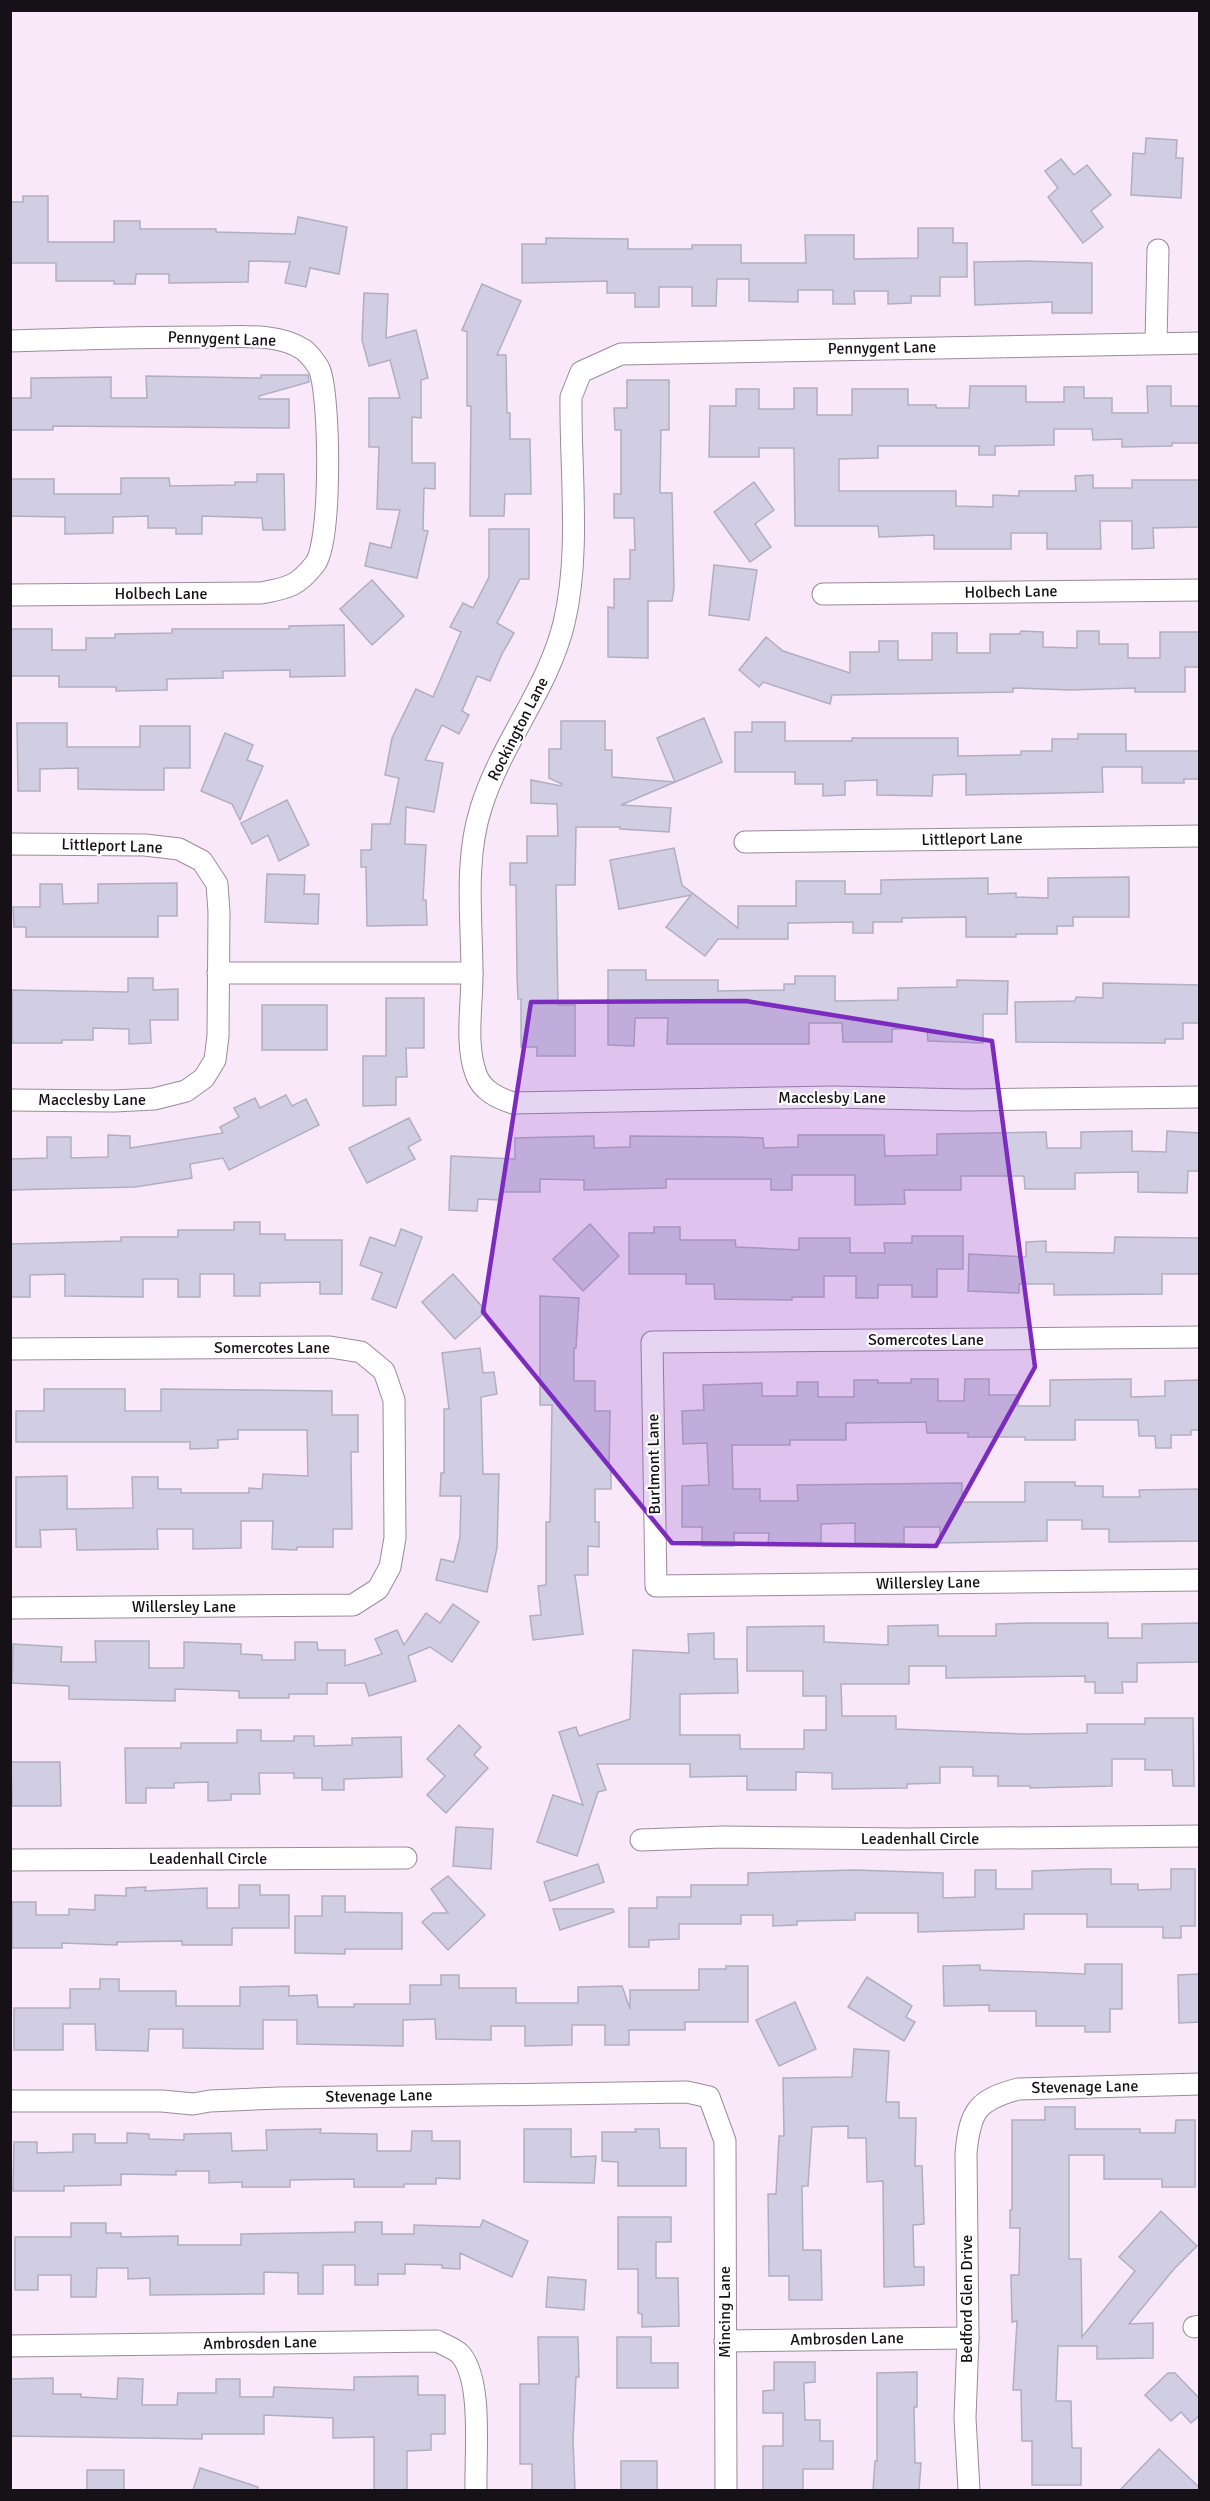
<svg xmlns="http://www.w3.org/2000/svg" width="1210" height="2501" font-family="Signika,sans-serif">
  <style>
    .building { fill: #d1cee3; stroke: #b1aec2; stroke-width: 1.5 }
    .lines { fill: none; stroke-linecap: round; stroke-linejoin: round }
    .minor-casing { stroke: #9a8c9c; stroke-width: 23 }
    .minor { stroke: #fff; stroke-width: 21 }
    .marked { fill: #7b2cbf; fill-opacity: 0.2; stroke: #7b2cbf; stroke-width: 4.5; stroke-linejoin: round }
    .labels { text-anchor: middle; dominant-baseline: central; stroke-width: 4.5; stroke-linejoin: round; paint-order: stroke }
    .street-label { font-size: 16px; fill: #161117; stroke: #fff }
  </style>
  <rect width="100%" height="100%" fill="#f8e8f9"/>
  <g class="building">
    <path d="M1146 138 1177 140 1176 158H1183L1181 198 1131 195 1133 153 1145 154Z"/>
    <path d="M1061 159 1074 175 1087 165 1111 195 1091 211 1103 227 1083 243 1048 197 1058 188 1045 171Z"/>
    <path d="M23 196H48V242H114V221H140V229H216V232L295 234 298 217 347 227 339 274 310 268 306 287 285 283 290 262 249 261 248 282 169 283V274H136L135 284H114V281H56V263H10V202H23Z"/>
    <path d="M918 228H953V243H967V277H940V296H911V303L888 304V291H854L855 304H833V290H798V302L749 301V279H717L716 306H692V287H659V307H635V293H607V281L522 283V244H546V238L628 239V249H692V245H741V263H806L805 235H854V259L918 258Z"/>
    <path d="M1025 261 1092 263V313H1052V302L975 305 974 262Z"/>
    <path d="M482 284 521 301 497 355H506L507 413H510V439H530L531 494H505L504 516H470L471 406H467V332L462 330Z"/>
    <path d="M364 293 388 294 386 338 416 330 428 378 421 380V418L412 417V463H435V489L424 488 423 530 428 531 417 578 365 566 370 543 391 548 400 510 377 509 379 447H369V398H400L390 360 369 366 362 340Z"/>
    <path d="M261 375H308L309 382 259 396V399H289V428L53 426V430H10V398H31V378L111 377V398H147L146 376 261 378Z"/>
    <path d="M627 380H669V430H661L660 493H672L674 588 672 601H648V658L608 657V607L614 608V579H630V550H635L634 518H614V494H621V430H615L614 408H627Z"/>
    <path d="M970 386H1026V402H1064V387H1084V398H1112V413H1148L1147 386H1171V406H1200V443H1172V446L1122 447V439L1093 440 1092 429H1054V445L995 446V455H979V446H878V458L839 459V491H956V506L993 507V495L1019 496V491H1076L1075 476 1093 475V488H1132V480H1200V527L1153 528 1154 548 1132 549V521H1100L1101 549H1047V533H1011V549H934V535L879 537 878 526H795L794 448H759V457H709L710 406H736V389H759V409H794V388H817V415H852V389H908V405H936V408H969Z"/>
    <path d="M257 474H284L285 530H263L262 518 202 516V534H176V528H148V516L113 517V533L65 534V517L10 516V479H54V494H121V478H169L170 486 235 485V482H257Z"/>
    <path d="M754 482 774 510 755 524 771 547 750 562 714 512Z"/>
    <path d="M489 529H529V579H520L497 623 514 633 502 654 490 681 477 676 462 711 469 715 459 734 442 725 425 760 443 763 434 812 406 807 405 844 426 845 423 900H426L427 925 367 926 366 867H361V850H371L372 824H390L399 778 385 775 392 738 416 689 433 697 461 632 450 627 463 603 473 608 489 577Z"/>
    <path d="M714 565 757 570 749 620 709 615Z"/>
    <path d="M372 580 404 616 372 645 340 609Z"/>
    <path d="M344 625 345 676 290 677V670L223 671V678L167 679V690L116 691V687H59V676H10V629H52V650H86V638H115V634L172 633V629H289V626Z"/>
    <path d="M1021 631 1043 632V647L1077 648V631H1099V644H1128V658H1160V632H1200V667H1185V692H1135V688L1071 690 1013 688V692L832 695 830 704 763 682 759 687 739 670 766 637 783 651 850 673V652H879V641H898V660H932V633H957V653H990V634H1020Z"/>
    <path d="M704 718 722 762 621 805 671 808 669 832 620 829V827H576L575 885H556L558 1005H575V1056H537V1047H521V999H518L517 975 516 885H510V863H527V836H558L557 804 531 803V780L561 786 562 784 549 778V749H561V721H605V750H612V777L675 782 657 738Z"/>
    <path d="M752 722H785V741H852V738H958V756L1021 755V751H1052V739H1078V734H1126V751H1200V779H1184V783H1142V767H1102L1103 792 966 795V774L933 775 932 796 877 795V780L845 781V795L823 796V784H795V772H735V732H752Z"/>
    <path d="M17 723H67V747H140V726H190V768H164V790H141L78 789V768L40 769V791H18Z"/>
    <path d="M225 733 253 745 247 760 263 766 240 820 232 804 201 791Z"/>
    <path d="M287 800 309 845 279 861 268 835 252 844 241 823Z"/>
    <path d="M674 848 682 885 738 928V906H796V881H845V894H881V880L988 878V894L1016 893V897L1048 898V878L1129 877V917H1073V926H1057V934H1016V937H966V917L902 918V922H873V933H853V922L788 923V939H718L705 956 666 927 691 895 619 909 610 860Z"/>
    <path d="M267 874 305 875 304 894H319L318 924 265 922Z"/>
    <path d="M177 883V916H158V937H26V927H14L13 907H40V884H62L63 904 98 903V884Z"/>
    <path d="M608 970H646V980H718V991L784 990V984H795V976H835V1001L898 1000V988L957 987V980L1008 981 1007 1014H983V1043L928 1041 927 1029H892V1042H843L842 1023H809V1044H667L668 1018H635L634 1046 608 1045Z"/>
    <path d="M128 978H153V990L178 989V1020H150L151 1043 129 1044V1029L93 1028V1040H62V1043H12V990L128 992Z"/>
    <path d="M1103 983 1200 985V1023H1183V1039H1165V1043L1016 1042 1015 1002 1075 1001 1076 997 1103 998Z"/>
    <path d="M386 998H424V1048H406L407 1077H396V1105L363 1106V1056H386Z"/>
    <rect x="262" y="1005" width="65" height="45"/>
    <path d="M286 1095 292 1106 306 1099 319 1125 229 1170 223 1158 190 1164 192 1178 135 1187 10 1190V1159L47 1158V1137H71V1158L108 1157V1135L130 1136V1148L223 1133 220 1127 239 1117 234 1108 255 1098 260 1108Z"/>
    <path d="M409 1118 421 1140 408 1147 415 1159 367 1183 349 1148Z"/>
    <path d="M1132 1131V1151L1166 1152 1167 1131 1200 1133V1171H1188L1187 1193 1138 1192V1172L1075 1173V1189H1025L1024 1176H961V1190H904L905 1204 855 1205V1175H792V1190H771V1179H666V1188L584 1190V1180L540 1179V1192H501V1200L478 1199 477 1211 449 1210 451 1156 515 1159V1138L594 1136V1148L630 1147V1136L735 1137 763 1138 764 1148 798 1147V1135H884L885 1156 937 1155V1134L1046 1132 1047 1148H1081V1132Z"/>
    <path d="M234 1222H260V1234H285V1240H342V1294H320V1282L260 1283V1296H234V1274H200V1297H178V1279H143V1297L65 1296V1274L30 1275V1297H10V1244L121 1241V1237H178V1230H234Z"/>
    <path d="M590 1224 619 1256 583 1291 553 1259Z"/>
    <path d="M654 1227H680V1240H735L736 1247 799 1250V1238H850V1253H885L884 1243H912V1236H963V1269H937V1297H912V1285H878V1298H856V1276H824V1297H792V1300L715 1299 714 1284H686V1274H629V1233H654Z"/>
    <path d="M401 1229 422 1237 396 1308 372 1299 382 1273 360 1265 370 1237 395 1246Z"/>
    <path d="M1115 1237 1200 1238V1274H1162V1294L1054 1295V1284H1019V1293L968 1291 969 1254 1026 1257V1242L1046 1241V1252L1114 1253Z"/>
    <path d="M453 1274 486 1311 455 1339 422 1302Z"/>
    <path d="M540 1296 579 1298 576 1348H574V1381H595V1411H610L609 1466H611V1489H595V1522H599V1547L588 1546V1575H575L583 1634 533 1640 530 1616 541 1615 538 1586 546 1585V1522H550L552 1405H540Z"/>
    <path d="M480 1348 483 1373 494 1372 497 1394 481 1397 483 1474H499L497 1548 487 1592 436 1580 441 1559 454 1562 460 1537 461 1496H440L441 1473H444V1409H449L442 1353Z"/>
    <path d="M911 1379H938V1401H964L965 1379H989V1395H1018V1406H1050V1380L1131 1379V1397L1165 1396V1381L1200 1380V1430H1191V1435H1171V1448H1156L1155 1436H1139L1138 1420H1075V1440H1025V1437H968V1433H927L926 1422 846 1423V1440H790V1445H732L733 1489H760V1501H798L797 1485 962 1483V1502H1025V1482H1075V1486H1103V1497H1140L1139 1490 1200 1489V1541L1109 1542V1529H1082V1520H1047V1541L940 1543V1527H904V1543H855V1523L821 1524V1545L768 1544 769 1533H734V1546H702V1527H682V1486L709 1485 707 1443 683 1444 682 1411 704 1410 703 1385 762 1383V1396H797V1382H818V1397H854V1380H878V1383H911Z"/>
    <path d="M44 1389H125V1411H161V1389L332 1391V1415H358V1452H351L352 1529H333V1547H297V1550L272 1549 273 1521H241V1548L193 1549V1529H157L158 1549 77 1550 76 1529 40 1530 41 1547H16V1477L67 1476V1509L133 1508 132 1477H158V1489H181V1493H249V1488L262 1489 263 1474 308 1476 307 1430H238V1439L218 1440V1448L190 1449V1442H16V1411H44Z"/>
    <path d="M453 1604 479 1622 452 1662 430 1647 408 1656 416 1681 369 1696 365 1683H327V1694H289V1698H239V1691L175 1689V1701L69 1699V1686L12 1683 13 1644 62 1647 61 1662H96L95 1641H149V1668H184V1642L241 1644V1654L262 1655V1660H295V1642H317L318 1650H345V1666L382 1654 375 1639 397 1630 404 1645 426 1613 440 1623Z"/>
    <path d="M1028 1623H1108V1638H1142V1624L1200 1623V1662L1137 1663V1682H1122L1123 1693H1095V1682H1085V1676L946 1678V1666H909V1684H841L842 1716H896V1729L1024 1734 1087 1733V1724H1145V1718H1193L1194 1786H1173L1172 1770H1145V1759H1112V1786L1030 1788V1786H998V1776H973V1767H940V1783L907 1784V1788L832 1789V1773L796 1772V1790H747V1776L690 1777V1764H597L606 1790 598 1792 577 1856 537 1842 553 1795 583 1805 559 1732 576 1727 579 1736 630 1719 633 1650 689 1653 688 1634 714 1633V1659H737L738 1693 680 1694V1735H740V1749H804V1730H826V1696H803V1671H747V1627L824 1626V1642L888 1645V1626L938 1625V1636H996V1624Z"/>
    <path d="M459 1725 481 1747 474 1755 488 1768 446 1813 427 1795 445 1776 427 1759Z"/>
    <path d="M237 1730H261V1741H294V1736H314V1746L352 1745V1738L401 1737 402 1777 344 1779V1790H322V1778H294V1773H259L260 1794H231V1800L208 1801V1782L174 1783V1788H146V1803H126L125 1748H181V1743H237Z"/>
    <path d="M11 1762H60L61 1806H12Z"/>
    <path d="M456 1827 493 1829 491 1869 453 1866Z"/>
    <path d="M598 1864 604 1882 550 1901 544 1882Z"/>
    <path d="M1087 1869H1111V1884H1138V1890L1171 1889V1869H1195V1926H1181V1938H1163V1927H1087V1914H1024V1929L918 1932V1913H855V1920L797 1921V1925L773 1926V1915H741V1924H679V1939L649 1940V1947H629V1908H657V1897H691V1885H748V1873L855 1870 943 1873V1898L975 1897V1870H996V1889H1032V1871Z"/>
    <path d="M448 1876 485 1915 448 1950 422 1922 433 1913H448L431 1889Z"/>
    <path d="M239 1885H260V1895H289V1928H232V1945H182V1941L117 1942V1945L62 1943V1948H12V1902H36V1915H69V1909L95 1910V1895L126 1896V1888L146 1887 145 1891 207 1888V1908H239Z"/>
    <path d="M322 1896H345V1912L402 1913V1949H345V1954L295 1953V1916H322Z"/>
    <path d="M553 1909H613L614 1912 560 1930Z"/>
    <path d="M1085 1964H1122V2009H1110V2032H1085V2026H1036V2011H989V2005L944 2006 943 1966 980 1965V1970L1085 1974Z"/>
    <path d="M726 1966H748V2022H685V2030H629V2045H605V2025H572V2045L525 2046V2026H491V2040L436 2039 435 2019 403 2020V2046L297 2044V2020H263V2049L183 2048V2029H149L148 2051 96 2050 95 2024H63V2050H14V2008H70V1989H100V1979H119V1991H176V2006H240V1987L289 1986V1996L317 1995 318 2007H354V2004H410V1985H441V1975H459V1988H516V2003H578V1987L622 1986 630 2009V1990H699V1969H726Z"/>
    <path d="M1200 1974V2022L1179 2023 1178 1975Z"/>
    <path d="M867 1977 912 2006 906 2017 915 2022 904 2041 848 2007Z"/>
    <path d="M795 2002 816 2049 779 2066 756 2020Z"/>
    <path d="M854 2049 889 2051 886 2102H899V2118H916L915 2166H922L924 2224 913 2225 914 2267H924V2285L884 2287 883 2181 867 2182 866 2138H848V2126L812 2127 808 2186H802L803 2250H821L822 2300H789V2276H769L768 2194H776L779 2136H784L783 2078 852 2077Z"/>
    <path d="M1045 2107H1075V2129H1140V2133H1175L1176 2120H1195V2187H1162V2179H1104V2155H1069V2259H1081L1082 2337 1135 2271 1119 2257 1161 2211 1197 2246 1174 2269 1129 2324 1153 2323V2358L1097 2359V2346H1058L1056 2401H1071L1072 2448H1081V2485H1032V2441H1022L1021 2390H1013L1017 2321 1012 2322 1011 2275H1019L1020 2228H1010V2210H1012V2120H1045Z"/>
    <path d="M321 2129 320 2133 377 2134V2151H411L412 2131H432V2141H460V2179L436 2178V2184H404V2187H354V2179L290 2180V2187H242V2182L209 2183V2171H176V2175L121 2174V2185L64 2186V2191H13L14 2142H37V2153L73 2152V2134H95V2143H127V2133L149 2134V2139L184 2140V2134L231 2133 232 2151 267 2150 266 2130Z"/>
    <path d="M524 2129H571V2157L596 2156 594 2183 524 2182Z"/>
    <path d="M635 2129H659L660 2148H686V2186H618V2162L602 2161V2132H636Z"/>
    <path d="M618 2217H671V2242H656V2278H678L679 2326 642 2327V2314L638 2313V2269H618Z"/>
    <path d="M483 2220 528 2241 512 2277 460 2253V2269L442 2268V2265L405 2264V2274H378V2285H355V2265H323V2294H298V2273L264 2272V2294L150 2295V2278L128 2279V2268H97L96 2297H71V2275H38V2290H15V2237H71V2223H106V2233H121V2237L178 2236V2245H241V2234L355 2232V2222H382V2234H414V2225L480 2227Z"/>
    <path d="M548 2277 586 2280 584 2310 546 2307Z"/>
    <path d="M538 2337H578L579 2377H576L573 2440 575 2490H532V2464H520V2384H539Z"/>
    <path d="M617 2337H651V2363H678V2388H617Z"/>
    <path d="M774 2362H815V2382L804 2383 805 2420H820V2441H833V2469H803V2490H763V2446H783V2413H763V2391L774 2390Z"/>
    <path d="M917 2372V2407H914L915 2463H921L919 2490H873L875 2461H877V2373Z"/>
    <path d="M1168 2373H1175L1200 2399V2415L1191 2423 1181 2412 1171 2421 1145 2395Z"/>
    <path d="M418 2376V2395H445V2434H431V2450L407 2451V2490H374V2437L333 2438V2418L264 2415V2434H202V2439L10 2436V2379L53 2378V2394H81V2397L117 2399 118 2378 143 2379 142 2405H177L178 2393H216V2379H240V2397H273L274 2387 354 2390V2377Z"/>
    <path d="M1159 2449 1200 2488V2490H1120Z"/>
    <rect x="621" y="2461" width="36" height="29"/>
    <path d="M200 2468 258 2487V2490H193Z"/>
    <rect x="87" y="2470" width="37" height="20"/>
  </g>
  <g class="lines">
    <defs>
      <g id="minor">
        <path d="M10 341C74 339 138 337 201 337 233 338 276 331 304 350 309 354 318 365 320 371 330 400 332 541 315 564 297 587 287 588 261 593L10 595"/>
        <path d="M1156 342 1158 250"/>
        <path d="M1200 343 621 354 581 372 571 397C570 469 581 552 564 623 548 689 501 743 481 808 464 861 472 920 472 975 472 1006 465 1044 476 1074 482 1091 498 1098 513 1103L834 1097 966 1100 1200 1097"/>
        <path d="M823 594 1200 590"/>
        <path d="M745 842 1200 836"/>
        <path d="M10 844 145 845 179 849 202 861 217 884 219 912 218 1036 215 1060 204 1078 186 1091 154 1099 114 1101 10 1100"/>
        <path d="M218 973H472"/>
        <path d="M1200 1337 652 1342 656 1586 1200 1580"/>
        <path d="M10 1349 330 1347 361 1352 384 1371 394 1400 395 1538 390 1567 378 1589 353 1605 10 1608"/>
        <path d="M641 1840 723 1837 907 1839 1200 1836"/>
        <path d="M10 1860 406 1858"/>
        <path d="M10 2101H162L193 2104 210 2101 279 2098 687 2092 709 2097 725 2141 726 2490"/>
        <path d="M1194 2327 1200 2326"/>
        <path d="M725 2341 968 2338"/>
        <path d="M10 2346 437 2341C444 2345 456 2349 461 2355 483 2382 475 2455 476 2490"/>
        <path d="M969 2490 965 2418 968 2338 966 2153C970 2111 977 2100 1018 2089L1200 2084"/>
      </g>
    </defs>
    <use href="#minor" class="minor-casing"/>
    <use href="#minor" class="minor"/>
  </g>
  <path class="marked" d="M746 1001 992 1041 1035 1367 936 1546 672 1543 483 1312 531 1002Z"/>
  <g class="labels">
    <g class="street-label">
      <text transform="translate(222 339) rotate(2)">Pennygent Lane</text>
      <text transform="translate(882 348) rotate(-1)">Pennygent Lane</text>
      <text transform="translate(1011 592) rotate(-1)">Holbech Lane</text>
      <text x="161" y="594">Holbech Lane</text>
      <text transform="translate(518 729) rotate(-63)">Rockington Lane</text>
      <text transform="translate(972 839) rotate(-1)">Littleport Lane</text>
      <text transform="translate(112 846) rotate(2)">Littleport Lane</text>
      <text x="832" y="1098">Macclesby Lane</text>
      <text x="92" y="1100">Macclesby Lane</text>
      <text x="926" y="1340">Somercotes Lane</text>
      <text x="272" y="1348">Somercotes Lane</text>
      <text transform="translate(654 1464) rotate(-91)">Burlmont Lane</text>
      <text transform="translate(928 1583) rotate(-1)">Willersley Lane</text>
      <text x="184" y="1607">Willersley Lane</text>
      <text x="920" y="1839">Leadenhall Circle</text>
      <text x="208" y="1859">Leadenhall Circle</text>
      <text transform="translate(1085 2087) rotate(-1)">Stevenage Lane</text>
      <text transform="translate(379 2096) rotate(-1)">Stevenage Lane</text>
      <text transform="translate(967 2299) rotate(-90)">Bedford Glen Drive</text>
      <text transform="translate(725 2312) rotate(-90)">Mincing Lane</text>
      <text transform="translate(847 2339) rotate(-1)">Ambrosden Lane</text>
      <text transform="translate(260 2343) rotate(-1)">Ambrosden Lane</text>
    </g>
  </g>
  <rect width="1210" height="2501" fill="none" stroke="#161117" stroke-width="24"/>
</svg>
